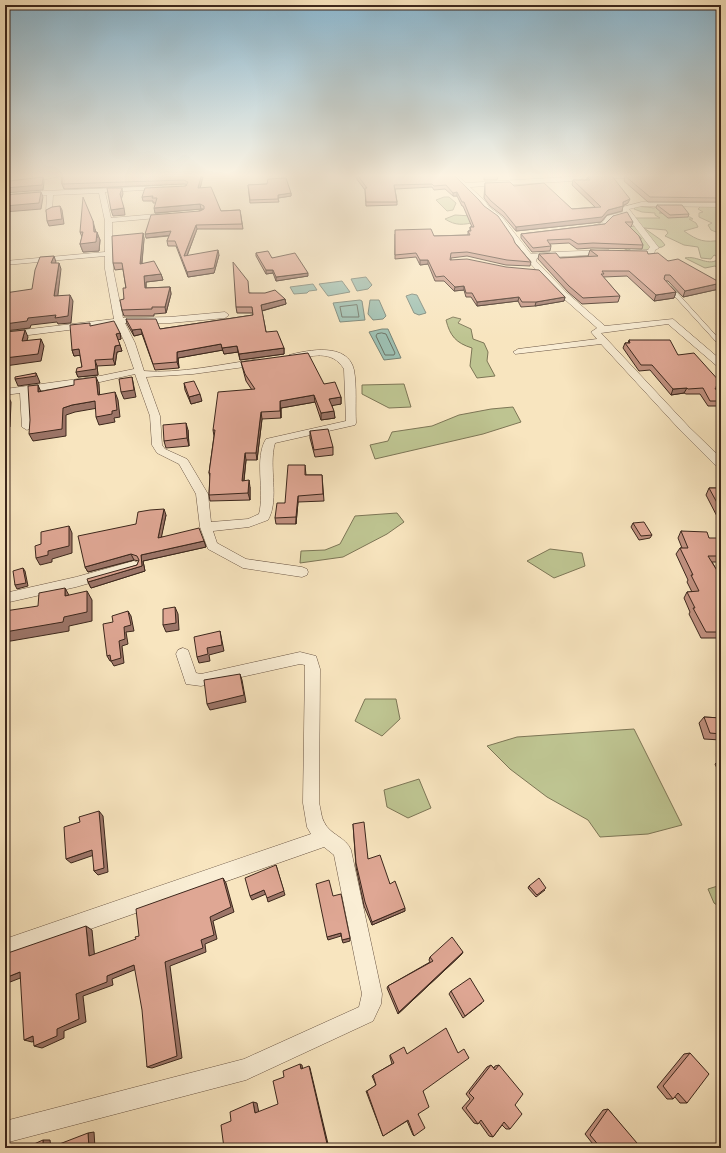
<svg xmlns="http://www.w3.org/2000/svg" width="726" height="1153" font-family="'Gentium Book Plus',serif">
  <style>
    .green { fill: #bec491; stroke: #7d7656 }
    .water { fill: #9dbfb1; stroke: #768275 }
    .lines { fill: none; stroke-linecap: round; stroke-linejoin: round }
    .shore { stroke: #6c7366; stroke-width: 1 }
    .service-casing { stroke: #6b5645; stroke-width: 1 }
    .minor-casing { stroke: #6b5645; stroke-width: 1 }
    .service { fill: #faeed5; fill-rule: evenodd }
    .minor { fill: #faeed5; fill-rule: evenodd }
    .wall { fill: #c0907f; stroke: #3c271c }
    .shaded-wall { fill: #9c7568; stroke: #3c271c }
    .building { fill: #dfa794; stroke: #3c271c }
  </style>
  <rect width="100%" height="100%" fill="#f8e5bf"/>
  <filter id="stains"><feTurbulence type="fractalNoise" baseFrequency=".005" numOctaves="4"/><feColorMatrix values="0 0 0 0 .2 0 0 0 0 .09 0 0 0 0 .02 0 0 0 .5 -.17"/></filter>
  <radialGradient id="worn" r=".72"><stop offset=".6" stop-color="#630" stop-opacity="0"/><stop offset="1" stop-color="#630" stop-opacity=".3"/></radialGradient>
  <g class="green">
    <path d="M444 197H449L456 203 453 210 447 211 436 200Z"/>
    <path d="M721 205V234L711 230 708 225 712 223 699 217V213L703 212 698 209 701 206Z"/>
    <path d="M637 206 654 208 659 206 664 211 659 213 690 217 693 219H689L696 223 698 227 684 231C698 241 705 243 721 240V270L715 266 705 268 685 258C698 255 709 268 720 258L714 255 711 259 701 258 698 247 684 245 665 236 668 233 666 230 644 228 661 240 665 245 662 247C651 248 640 254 629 251 624 249 619 245 615 242L636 235 642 239 636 233 626 232V227L635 226 629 218H660L655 215V213L642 212 634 209Z"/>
    <path d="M455 215 472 216 476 222C463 225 456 226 445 219Z"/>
    <path d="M453 317 461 319 458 323 471 329 473 339 484 343 488 352 487 361 495 376 477 378 470 366 472 348C456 343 450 336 446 320Z"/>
    <path d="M404 384 411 407 389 408 362 394V385Z"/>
    <path d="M513 407 521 422 483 434 375 459 370 445 388 441 392 432 432 426 459 415 491 409Z"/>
    <path d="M397 513 404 522 387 534 343 557 300 563 301 551 325 550 340 544 355 516Z"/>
    <path d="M550 549 582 553 585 566 554 578 527 561Z"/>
    <path d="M365 699H396L400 719 382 736 355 721Z"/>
    <path d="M634 729 682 825 648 834 600 837 588 820 547 797 510 769 487 746 517 737Z"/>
    <path d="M419 779 431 808 408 818 387 807 384 790Z"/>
    <path d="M721 885V908L714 903 708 889Z"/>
  </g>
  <g class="water">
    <path d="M366 277 372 285 368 289 357 291 351 279Z"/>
    <path d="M342 281 350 292 328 296 319 284Z"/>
    <path d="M313 284 317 290 309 291 307 293 294 294 290 287Z"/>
    <path d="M412 294 417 295 426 313 419 315 414 313 406 296Z"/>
    <path d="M360 300 362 301 365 320 340 322 333 303Z"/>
    <path d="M370 300H379L386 316 383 319 373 320 368 314Z"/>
    <path d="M382 329H388L401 358 384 360 369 332Z"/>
  </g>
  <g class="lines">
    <g class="shore">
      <path d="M357 305 359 317H342L340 307Z"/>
      <path d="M382 333 386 334 395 353 394 355H385L376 336 377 334Z"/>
    </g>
    <defs>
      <path id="service" d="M668 287H672L721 341V345H719L668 289Z"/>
      <g id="minor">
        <path d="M44 176H61L27 183 24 181Z"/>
        <path d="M451 176H458L466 183 584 176H628L625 178 470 187 485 201 489 207 502 217 531 254 554 252 609 250V254H606L537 258 536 261 567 293 605 326 673 319 721 360V368L718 367 668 324 601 333 689 427 721 458V468L717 467 681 431 601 344 515 354 513 352 518 349 597 339 591 332 597 328 553 289 515 246 514 241 498 219 484 209 480 203Z"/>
        <path d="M162 186 165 188 164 189 105 192 111 218 168 213 171 215 168 217 112 222 113 269 123 318 170 317 225 312 229 315 225 318 170 323H125L135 343 144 371C179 374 223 364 259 359L264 362 259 365 193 374 146 377 160 416 162 445 165 449 187 459 189 462 208 494 211 522 248 519 259 514C265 491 254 458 266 439L346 421 344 369C332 349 311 356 292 360L287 357 289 355C308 350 348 342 354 370 357 387 355 406 356 423L355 425 275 443C268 467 280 499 268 520L249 527 213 531 217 543 246 559 302 567 307 569 308 572 307 575 302 577 243 568 208 549 200 527 196 494 179 464 157 453 152 445 150 416 135 374 100 382 30 392 32 427 27 430 22 427 20 393 5 395V389L100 376 134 369 125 343 116 324 5 338V332L114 319 105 269V256L5 265V261L105 252V221L99 193 53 195 52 212 49 214 46 212 47 195 5 199V195L44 191Z"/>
        <path d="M642 202 721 203V207L642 206 629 209 659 248 655 250 654 255H651L631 253 627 251 631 249 648 250 650 247 626 215 611 219 606 226 589 230 585 228 602 223 607 216 623 212V207Z"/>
        <path d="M721 314V321L718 320 717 317Z"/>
        <path d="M134 561 139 563 140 566 139 569 76 587 5 603V593L76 577Z"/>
        <path d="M183 648 188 650 196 673 201 674 300 652 316 656 320 669 319 803C321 809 321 817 324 822 330 835 346 837 351 850L382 994 381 1004 373 1021 246 1080 5 1143V1121L244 1059 359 1007 362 994 334 855 324 847 5 959V939L311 834 307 827 303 803 305 665 300 664 201 686 186 684 176 654 178 650Z"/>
      </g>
    </defs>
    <use href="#service" class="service-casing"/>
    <use href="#minor" class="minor-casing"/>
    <use href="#service" class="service"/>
    <use href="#minor" class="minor"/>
  </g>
  <g class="wall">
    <path d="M62 176H203L200 188 221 211 240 210 243 229H197L187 256 219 255 214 273 188 277 176 246H168L167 241 169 236 146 238 203 209H201L155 213 156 203H153V201H143L142 197 186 186 187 185 185 184 64 189 62 184Z"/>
    <path d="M356 176H455L484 206 531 262 530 266 506 265 467 256 451 258V260L565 297 564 301 535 306 521 307 518 301 477 306 471 297H466L464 290 454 291 444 281H435L428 264 420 265 416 257 395 259V234L434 236 468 235V231H470V227H472L463 206H462L457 196H453L445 189 434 190 432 187 395 189 397 202V205L366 206 365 190 356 178Z"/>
    <path d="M484 176H498L497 180H484Z"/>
    <path d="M625 176H721V202H648L624 181Z"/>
    <path d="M587 177 628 203 623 206 622 211 607 215 601 222 516 231 503 216 490 206 484 198 485 183 514 186 572 209 595 207 572 185 573 180H587Z"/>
    <path d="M267 184 291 193V196L278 198 279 202 250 203 248 185Z"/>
    <path d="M657 205 689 214 688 217 668 218 656 208Z"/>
    <path d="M613 216 633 222 631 227H629L643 245 642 249 592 248 577 249 569 243 550 244 551 246 550 251 532 252 521 238V234L605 224Z"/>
    <path d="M95 229 96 232 100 240 99 251 83 252 80 244 82 237 80 232Z"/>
    <path d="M143 233 144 239 142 263 161 274 163 280 146 282V288L170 287 171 294 166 313 154 314V316H124L122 310 126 288 123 269 115 270 113 263Z"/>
    <path d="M590 250 648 254 668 261 721 283 719 289 683 297 668 281H665L676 292 674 298 654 301 627 276 603 277 620 296 618 302 582 304 568 292 538 259 539 254 560 258 589 256H588Z"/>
    <path d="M256 253 272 258 308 276 276 281 273 273 266 274 256 256Z"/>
    <path d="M249 293 285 299 286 304 262 311 266 332 284 348V354L240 360 238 352 224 354 223 350 178 358 179 368 155 370 142 334 134 336 127 324 126 319 160 329 253 315V313H237L236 307Z"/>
    <path d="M91 326 120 333 121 339 118 340 122 351 117 352 115 365 97 366 98 375 78 377 76 372 82 367 80 355 74 356 72 350Z"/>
    <path d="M629 340 678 355 721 383V391H717L721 398V404L720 406H708L700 394H686L684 393 671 395 650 370 639 371 623 348 625 343H628Z"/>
    <path d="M241 362 324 384 341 397V404L332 405 335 418 321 420 315 402 281 408V418L262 419 257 460H246L244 481 250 487V500L210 501 209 495 210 477 209 473 214 436 213 430 252 390 246 381Z"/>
    <path d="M184 383 202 401 191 404 185 390Z"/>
    <path d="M188 430 189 446 166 448 164 441Z"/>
    <path d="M310 431 333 447V455L315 457 310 438Z"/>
    <path d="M305 465 306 475H322L324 501 298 502 296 524H276L275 518 285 503Z"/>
    <path d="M709 488H721V524L706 495Z"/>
    <path d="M166 515 161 537 204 541 206 547 143 561 145 571 91 588 88 582 137 565 139 561 134 560 88 572 85 567 136 524Z"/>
    <path d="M633 523 652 535 650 538 639 540 631 527Z"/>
    <path d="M681 531 709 538 721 547V562H712L721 577V641L719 638H701L689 614 690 612 684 598 687 592H692L687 582 688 580 676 554 680 548H682L678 538Z"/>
    <path d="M704 717 721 718V740L704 739 699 723Z"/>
    <path d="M721 758V775H720L715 764Z"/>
    <path d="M353 824 368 859 390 884 405 911 372 925 364 906 356 867Z"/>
    <path d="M529 886 545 890 536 897 528 888Z"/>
    <path d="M463 952 461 955 398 1014 387 988 388 986 430 962 429 960 430 957Z"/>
    <path d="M451 991 482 1003 463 1018 449 994Z"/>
    <path d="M690 1053 687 1103H680L675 1097 673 1099H667L657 1087 684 1054Z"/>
    <path d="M390 1055 423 1091 414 1136 413 1135 407 1121 383 1136 366 1091H367L376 1085 372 1076 373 1075 392 1064 390 1057Z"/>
    <path d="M491 1065 494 1068 495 1066 499 1065 515 1105 510 1129H506L502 1125 493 1137 489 1136 479 1122 478 1124 474 1123 462 1108 470 1099 466 1094 487 1067Z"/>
    <path d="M608 1109 640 1148H596L585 1134 603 1110Z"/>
  </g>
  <g class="shaded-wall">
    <path d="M201 176H203L199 193 198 188Z"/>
    <path d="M43 177 44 182 43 190 5 193V188Z"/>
    <path d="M122 188 123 194 121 200 120 194Z"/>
    <path d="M41 192 43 197 41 209 5 212V206Z"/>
    <path d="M457 192V196H453V193Z"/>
    <path d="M291 193V196L278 198V195Z"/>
    <path d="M630 199 628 203 622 206 623 202Z"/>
    <path d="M200 204 201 209 155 213 154 208Z"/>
    <path d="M60 206 62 210 64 224 49 226 47 221Z"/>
    <path d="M623 206 622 211 607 215 601 222 516 231V227L608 210Z"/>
    <path d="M124 208 125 215 113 216 111 210Z"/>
    <path d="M93 221 95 229 97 238V232L100 240 99 251 83 252 80 244 94 232Z"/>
    <path d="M196 225 197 229 185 261 184 256Z"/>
    <path d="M171 231 172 235 146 238 145 234Z"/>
    <path d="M143 233 144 239 141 270 140 264Z"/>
    <path d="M218 250 219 255 214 273 188 277 187 272Z"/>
    <path d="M54 256 56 262 53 270 51 263Z"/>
    <path d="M420 260H428V264L420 265Z"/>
    <path d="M59 263 61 269 57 303 54 296Z"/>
    <path d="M266 270H273V273L266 274Z"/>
    <path d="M308 273V276L276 281V277Z"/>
    <path d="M161 274 163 280 146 282V294L145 288 144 276Z"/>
    <path d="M721 283 719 289 683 297 685 291Z"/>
    <path d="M464 286V290L454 291 455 287Z"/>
    <path d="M170 287 171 294 166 313 165 307Z"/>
    <path d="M676 292 674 298 654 301 656 295Z"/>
    <path d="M70 295 73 301 71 323 58 324 57 322 31 325 30 328 5 331V324L28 318Z"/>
    <path d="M519 297 518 301 477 306V302Z"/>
    <path d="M565 297 564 301 535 306 536 302Z"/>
    <path d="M285 299 286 304 261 311V305Z"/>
    <path d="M141 329 142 334 134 336 132 330Z"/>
    <path d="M25 330 28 337 25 348 22 341Z"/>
    <path d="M120 333 121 339 118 340 116 334Z"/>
    <path d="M41 339 44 346 41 361 5 366V358Z"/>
    <path d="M221 344 223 350 178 358 179 368 177 362V352Z"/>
    <path d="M120 345 122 351 117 352 115 365 113 359 115 346Z"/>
    <path d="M237 346 238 352 224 354 222 348Z"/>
    <path d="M284 348V354L240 360 239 354Z"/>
    <path d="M79 349 82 355 74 356 72 350Z"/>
    <path d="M95 360 97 366 98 375 78 377 76 372Z"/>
    <path d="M36 373 39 380 40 383 18 386 15 379Z"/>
    <path d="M96 377 99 384 100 402 98 395Z"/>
    <path d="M132 377 136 397 124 399 121 392Z"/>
    <path d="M38 385 41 392H38Z"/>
    <path d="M687 388 684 393 671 395 673 389Z"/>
    <path d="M115 392 118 400 120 417 114 418 115 422 99 425 96 417 112 411Z"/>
    <path d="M200 394 202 401 191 404 189 397Z"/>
    <path d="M314 395 315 402 281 408V418L280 401Z"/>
    <path d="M8 396 11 402 10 427 5 428V420Z"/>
    <path d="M341 397V404L330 406 329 399Z"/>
    <path d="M95 401 98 408 75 412 66 415V436L33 441 29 434 63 408 72 405Z"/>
    <path d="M334 411 335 418 321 420V413Z"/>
    <path d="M261 412 262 419 257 460 256 453Z"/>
    <path d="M186 423 188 430 189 446 187 438Z"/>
    <path d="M245 453 246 460 243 488 242 481Z"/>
    <path d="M249 480 250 487V500L248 493Z"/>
    <path d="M298 496V502L296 524V517Z"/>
    <path d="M164 509 166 515 160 544 158 538Z"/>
    <path d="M69 526 72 533V553L52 559V562L40 565 36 558 48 551Z"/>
    <path d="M204 541 206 547 143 561 145 571 91 588 88 582 142 566 141 555Z"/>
    <path d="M131 554 134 560 88 572 85 567Z"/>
    <path d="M23 568 25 571 28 586 17 589 15 585Z"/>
    <path d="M65 588 70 597 65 596Z"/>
    <path d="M87 591 92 600V621L69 626V631L5 642V632L64 617Z"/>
    <path d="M175 607 178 614 179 630 166 632 163 625Z"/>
    <path d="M128 611 131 616 134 631 126 632 128 644 122 646 124 663 114 666 111 661H110L107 656 119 641Z"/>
    <path d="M220 631 224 651 209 655 210 661 199 663 197 657 207 648Z"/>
    <path d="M240 674 242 680 246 702 210 710 207 704Z"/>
    <path d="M99 811 103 816 108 872 98 875 94 871Z"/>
    <path d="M92 850 97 854 71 863 66 859Z"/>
    <path d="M276 865 285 895 268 902 267 898Z"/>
    <path d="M223 878 226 883 234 912 213 921 217 939 205 944 206 952 170 966 182 1058 152 1068 147 1067 165 962 210 917Z"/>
    <path d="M264 890 266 894 252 900 250 896Z"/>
    <path d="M405 908V911L372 925V922Z"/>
    <path d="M86 926 92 930 95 960 89 956Z"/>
    <path d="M341 933V936L328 940 327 937Z"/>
    <path d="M350 938V941L343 943 342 940Z"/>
    <path d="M463 952 461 955 398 1014 399 1012Z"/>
    <path d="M134 965 139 968 112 979 113 985 83 996 86 1022 64 1031V1038L42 1048 34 1046 57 1029 76 994 107 976Z"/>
    <path d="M20 972 28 975 5 984V978Z"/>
    <path d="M33 1036 41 1038 32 1042 24 1040Z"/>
    <path d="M300 1064 302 1065 303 1071 301 1069Z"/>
    <path d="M309 1066 310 1068 329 1148H328Z"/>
    <path d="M253 1102 257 1103 259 1113H255Z"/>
    <path d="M94 1132 95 1148H89L88 1133Z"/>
    <path d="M43 1140H50L51 1148H43Z"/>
  </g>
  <g class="building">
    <path d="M62 176H201L198 188 211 187 221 211 240 210 242 224 196 225 184 256 218 250 214 268 187 272 175 241H167L171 231 145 234 151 215 200 211 204 209V206L200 204 154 208 157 198H152L153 196 142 197 145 188 186 186 188 182 184 180 62 184Z"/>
    <path d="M358 176H455L479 200 484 206 498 216 513 238 515 243 531 262 507 260 467 252 451 253 450 260 467 259 506 267 539 270 565 297 536 302H522L519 297 477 302 472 293H466L464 286 455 287 444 276 436 277 428 260H420L416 253 395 255V230L431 229 434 236 470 235 468 231H471L470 227H474L464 202H462L457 192 453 193 446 185 434 186 432 184 394 185 397 202H366L365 188H367Z"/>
    <path d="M606 176H612L630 199 623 202V206L608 210 602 217 516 227 504 212 491 201 485 194V183L510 182 514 186 544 183 572 209 601 207 573 180H590L587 177Z"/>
    <path d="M625 176H721V198L650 197Z"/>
    <path d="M43 177 42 185 5 188V181H9Z"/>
    <path d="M286 178 291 193 278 195V199L250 200 248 185 267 184 268 179Z"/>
    <path d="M107 188H122L120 194 124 208 111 210Z"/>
    <path d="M41 192 39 203 5 206V195Z"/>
    <path d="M83 197 93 221 94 232H97L96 242 80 244 83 232H80Z"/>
    <path d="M657 205H682L689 214 670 215Z"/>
    <path d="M60 206 62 219 47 221 46 210 52 207Z"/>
    <path d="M627 212 633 222H625L639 236 643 245 593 243 578 244 570 239 547 240 551 246 533 248 521 234 605 224 613 216Z"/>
    <path d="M143 233 140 264 154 261 161 274 144 276 145 288 170 287 165 307H152V309L122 310 120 300 124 299 123 288H126L122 263H113L112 236Z"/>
    <path d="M590 250 647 251 648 254 658 253 668 261 678 259 721 283 685 291 670 275H665L664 279 676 292 656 295 629 271H602L604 274H601L620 296 583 298 569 286 539 254 556 253 560 258 598 256Z"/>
    <path d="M268 251 272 258 295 253 308 273 276 277 273 270H266L256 253Z"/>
    <path d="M54 256 51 263H59L54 296 70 295 68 316 55 318 56 315 28 318 27 321 5 324V293L32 289 35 270 40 257Z"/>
    <path d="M233 262 248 281 249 293H265L275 290 285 299 261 305 266 332 277 331 284 348 239 354 237 346 222 348 221 344 177 352V362L153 364 141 329 132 330 126 319H156L160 329 253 315 252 307H236Z"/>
    <path d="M114 321 120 333 116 334 120 345 115 346 113 359 95 360 96 369 76 372 77 368 82 367 79 349 72 350 70 325 90 323V326Z"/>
    <path d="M25 330 22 341 41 339 38 354 5 358V332Z"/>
    <path d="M629 340H670L678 355 694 353 721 383V386H716L717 388H715L721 398V401H710L703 388 688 389 687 388 673 389 652 365H641L625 343H630Z"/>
    <path d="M308 353 324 384 335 382 341 397 329 399 334 411 321 413 314 395 280 401V411L261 412 256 453H245L242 481 249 480 248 493 209 495 210 473H209L215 430H213L218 392 255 389 245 374 241 362Z"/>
    <path d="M36 373V376L15 379V377Z"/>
    <path d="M96 377 98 395 115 392 117 410 112 411V414L96 417 95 401 72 405 63 408 62 429 29 434 30 420 28 386 38 385V392L74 385V380Z"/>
    <path d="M132 377 134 390 121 392 119 379Z"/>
    <path d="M194 381 200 394 189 397 184 383Z"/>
    <path d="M5 396H8L7 420H5Z"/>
    <path d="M186 423 187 438 164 441 163 425Z"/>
    <path d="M328 429 333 447 314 450 310 431Z"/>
    <path d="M288 465H305V475H322L323 494 298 496 296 517 275 518 277 503H285Z"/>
    <path d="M709 488H721V510Z"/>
    <path d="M164 509 158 538 199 528 204 541 141 555 142 566 88 582 87 579 137 565 139 560 137 556 131 554 85 567 78 536 136 524 138 512 150 510Z"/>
    <path d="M644 522 652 535 641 536 633 523Z"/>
    <path d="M69 526V546L48 551V555L36 558 35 546 41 544V532Z"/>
    <path d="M681 531 707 532 709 538H717L721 547V556H708L721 577V632H706L693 608H695L687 592 699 591 691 575H693L680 548H688Z"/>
    <path d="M23 568 26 583 15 585 13 571Z"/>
    <path d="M65 588V596L87 591V612L64 617 63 622 5 632V611L38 606 39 593Z"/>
    <path d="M175 607 176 623 163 625V609Z"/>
    <path d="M128 611 131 625 124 627 125 639 119 641 121 658 111 661 110 655 107 656 103 624 113 622 112 616Z"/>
    <path d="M220 631 222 645 207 648 208 654 197 657 194 637Z"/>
    <path d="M240 674 244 695 207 704 204 680Z"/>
    <path d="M704 717 721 718V734L710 733Z"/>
    <path d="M99 811 104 868 94 871 92 850 66 859 64 827 80 822 79 817Z"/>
    <path d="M364 822 368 859 380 855 390 884 395 881 405 908 372 922 365 902 356 863 353 824Z"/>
    <path d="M276 865 284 891 267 898 264 890 250 896 245 878Z"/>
    <path d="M223 878 231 907 210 917 214 935 201 940 203 948 165 962 177 1056 147 1067 142 1010 134 965 107 976V982L76 994 79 1019 57 1029V1036L34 1046 33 1036 24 1040 20 972 5 978V954L86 926 89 956 136 939 135 937 139 936 136 909Z"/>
    <path d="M539 878 546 888 537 895 529 886Z"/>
    <path d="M329 880 333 896 341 894 350 938 342 940 341 933 327 937 316 884Z"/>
    <path d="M452 937 463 952 399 1012 388 986 433 961 430 957Z"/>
    <path d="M470 978 484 1001 465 1016 451 991Z"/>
    <path d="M446 1028 458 1053 464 1049 469 1058 423 1091 429 1107 418 1114 425 1128 414 1136 408 1120 383 1136 367 1091 376 1085 373 1075 394 1063 390 1055 404 1047 407 1054Z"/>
    <path d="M690 1053 709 1074 687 1103 678 1093 673 1099 663 1086Z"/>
    <path d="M300 1064 301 1069 309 1066 328 1148H224L221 1125 231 1121 230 1112 253 1102 255 1113 278 1104 273 1081 284 1077 283 1071Z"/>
    <path d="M491 1065 495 1070 499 1065 523 1094 515 1105 522 1114 510 1129 504 1122 493 1137 481 1120 478 1124 466 1108 474 1098 469 1093Z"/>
    <path d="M608 1109 637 1143 640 1148H601L590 1135Z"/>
    <path d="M88 1133 89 1148H49Z"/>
    <path d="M43 1140V1148H25Z"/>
  </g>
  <linearGradient id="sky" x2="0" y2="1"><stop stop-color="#8ab8d2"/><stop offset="0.52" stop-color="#fcf3e2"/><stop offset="1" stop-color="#fcf3e2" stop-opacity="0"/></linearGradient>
  <rect width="726" height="338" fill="url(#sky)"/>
  <rect width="726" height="1153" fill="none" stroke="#f8e5bf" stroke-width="20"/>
  <rect x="6" y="6" width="714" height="1141" fill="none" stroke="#3c271c" stroke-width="2"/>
  <rect x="10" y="10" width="706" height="1133" fill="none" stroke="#3c271c"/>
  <rect width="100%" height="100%" filter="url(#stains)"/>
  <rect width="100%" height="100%" fill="url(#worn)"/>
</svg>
